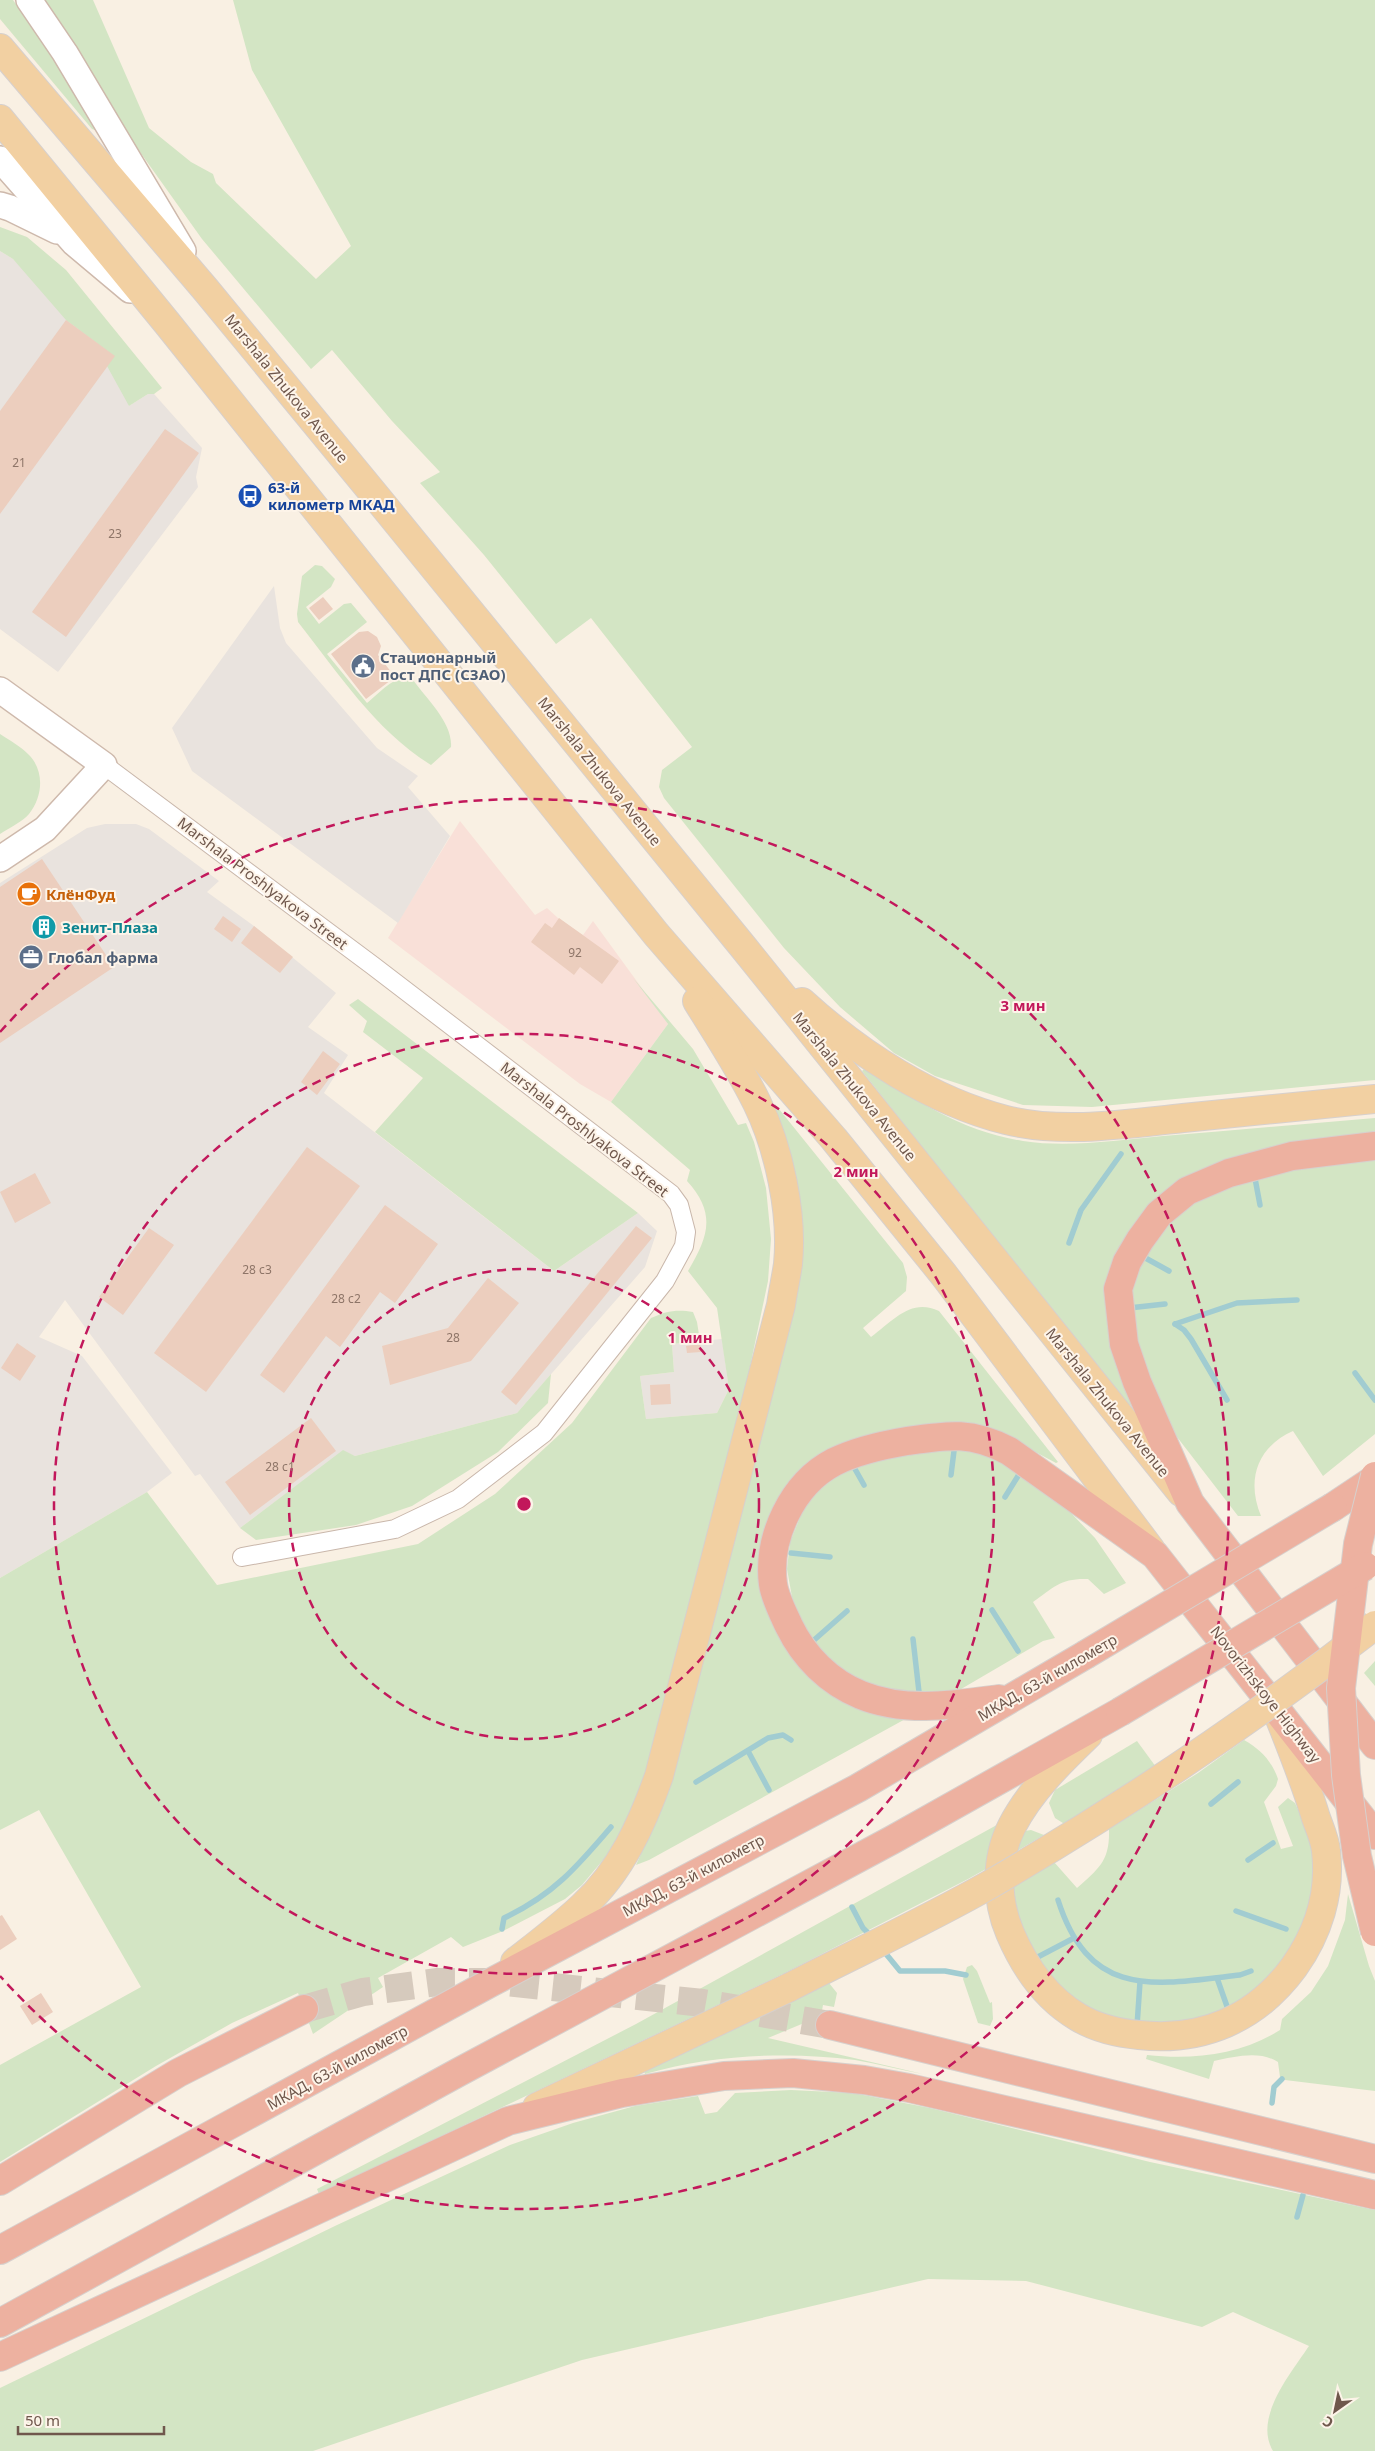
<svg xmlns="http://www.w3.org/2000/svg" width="1375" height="2451" font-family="'Noto Sans',sans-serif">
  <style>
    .commercial { fill: #f9e0d8 }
    .industrial { fill: #e9e3de }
    .green { fill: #d3e5c4 }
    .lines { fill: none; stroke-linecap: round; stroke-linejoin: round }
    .stream { stroke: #a1ccd1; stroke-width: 5.5 }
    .building { fill: #eccebe }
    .highway-tunnel { stroke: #d6cabd; stroke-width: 28; stroke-dasharray: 28 14; stroke-linecap: butt }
    .street-casing { stroke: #c9b7ab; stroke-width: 20 }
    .secondary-casing { stroke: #ceb9ac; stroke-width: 28 }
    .primary-casing { stroke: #d7d0cd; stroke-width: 30 }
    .highway-casing { stroke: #d7d0cd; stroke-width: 30 }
    .street { stroke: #fff; stroke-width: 18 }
    .secondary { stroke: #fff; stroke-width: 25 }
    .primary { stroke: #f2d0a2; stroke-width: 28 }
    .highway { stroke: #edb1a0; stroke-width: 28 }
    .primary-bridge-casing { stroke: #d7d0cd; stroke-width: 30; stroke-linecap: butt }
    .highway-bridge-casing { stroke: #d7d0cd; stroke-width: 30; stroke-linecap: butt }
    .primary-bridge { stroke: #f2d0a2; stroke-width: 28 }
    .highway-bridge { stroke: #edb1a0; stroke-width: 28 }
    .ring { fill: none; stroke: #c2185b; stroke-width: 2.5; stroke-dasharray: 9 6 }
    .labels { text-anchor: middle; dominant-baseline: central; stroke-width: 4; stroke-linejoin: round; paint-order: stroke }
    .number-label { font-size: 12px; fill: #8e7568 }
    .street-label { font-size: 15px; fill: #6f574c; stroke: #fdf4e9 }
    .transit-label { font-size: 15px; font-weight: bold; fill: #164399; stroke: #fdf4e9; text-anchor: start }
    .service-label { font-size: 15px; font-weight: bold; fill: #4e5e75; stroke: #fdf4e9; text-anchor: start }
    .food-label { font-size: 15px; font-weight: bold; fill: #c56008; stroke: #fdf4e9; text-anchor: start }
    .culture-label { font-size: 15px; font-weight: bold; fill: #0d838f; stroke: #fdf4e9; text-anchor: start }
    .centre { fill: #c2185b; stroke: #fdf4e9; stroke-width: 2.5 }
    .ring-label { font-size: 15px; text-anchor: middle; font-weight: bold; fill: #c2185b; stroke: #fdf4e9; stroke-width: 4; stroke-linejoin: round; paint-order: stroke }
  </style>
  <rect width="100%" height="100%" fill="#f9f0e3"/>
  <path class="commercial" d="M460 821 535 915 547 908 558 918 583 935 593 921 668 1024 611 1102 580 1084 388 938Z"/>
  <g class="industrial">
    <path d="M0 251 13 259 115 356 129 406 148 394H154L202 448 196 477 198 487 58 672 0 629Z"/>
    <path d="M274 586 280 628 286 643 377 748 418 776 408 787 450 836 398 923 192 771 172 728Z"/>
    <path d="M105 824H136L149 829 219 881 207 892 254 926 336 993 308 1027 348 1055 324 1093 554 1271 638 1213 657 1231 645 1267 517 1413 355 1456 343 1451 240 1528 200 1474 195 1476 65 1300 39 1337 82 1356 172 1473 147 1492 0 1578V883L87 828Z"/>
    <path d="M722 1339 729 1389 717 1413 646 1419 640 1376 674 1372 672 1344Z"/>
  </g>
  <g class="green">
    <path d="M0 0H13L55 60 98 131 92 129 0 19Z"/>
    <path d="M39 0H93L149 128 191 162 213 174 216 183 316 279 351 246 252 70 233 0H1375V1080L1092 1107 1023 1105 935 1076 894 1053 840 1007 784 948 664 798 659 787 662 770 692 747 591 618 556 644 484 555 420 483 440 472 392 421 332 350 311 369 202 239 130 138Z"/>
    <path d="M0 227 27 237 66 270 162 388 154 394H148L129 406 107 366 114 356 66 320 13 259 0 251Z"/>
    <path d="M315 565 322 566 335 579 331 587 306 607 319 624 344 604 351 603 367 622 327 654 367 703C381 692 395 673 413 680 426 698 453 723 451 747L431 765C375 730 339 674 298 622L297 614 302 576Z"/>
    <path d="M0 734C9 740 20 746 28 754 45 770 43 797 29 814 22 822 9 828 0 834Z"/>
    <path d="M633 978 693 1049 738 1125 746 1123 754 1142 766 1188 771 1239 768 1281 733 1448 650 1765 618 1842 582 1885 565 1899 503 1931 463 1947 451 1937 378 1978 383 1987 313 2034 298 1993 232 2023 156 2066 0 2162V2065L141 1987 39 1810 0 1830V1578L147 1492 217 1585 418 1544 495 1494 572 1423 651 1318C666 1311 677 1309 693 1312L697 1322 700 1341 672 1344 674 1372 640 1376 646 1419 717 1413 729 1389 717 1308 688 1271C708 1237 717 1214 687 1181L690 1170 611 1102 668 1024Z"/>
    <path d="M358 999 638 1213 554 1271 375 1132 423 1078 363 1032 367 1021 349 1005Z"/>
    <path d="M867 1066C913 1101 965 1132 1023 1141 1069 1148 1117 1140 1163 1136 1234 1130 1304 1124 1375 1118V1137L1227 1165 1125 1244 1134 1402 1128 1407 862 1071Z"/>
    <path d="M775 1104 903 1263 907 1277 906 1291 863 1328 871 1337C894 1320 911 1298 939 1311L1058 1462 1056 1463 993 1429 968 1425 797 1474 776 1627 909 1717 649 1860 636 1865 658 1816 779 1364 772 1107Z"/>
    <path d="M1375 1156V1434L1323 1476 1293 1431C1257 1447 1246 1480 1261 1516H1238L1167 1424 1148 1388 1127 1303 1147 1244 1195 1198 1294 1167Z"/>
    <path d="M551 1374 548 1403 498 1452 412 1506 356 1525 256 1540 240 1528 343 1450 355 1456 517 1413Z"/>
    <path d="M933 1447 981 1448 1040 1486 1068 1510 1095 1538 1126 1583 1104 1594 1088 1579C1061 1578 1054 1587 1033 1602L1055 1638 1043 1641 956 1692 908 1697 845 1675 823 1656 802 1625 792 1597 787 1569 790 1542 803 1510 817 1492 841 1473 867 1460Z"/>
    <path d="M1375 1661V1686L1364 1673Z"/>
    <path d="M1244 1740C1260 1749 1272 1761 1278 1779L1276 1786 1264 1802 1281 1849 1293 1846 1278 1807 1288 1798 1295 1803 1300 1814 1313 1850 1315 1891 1294 1947 1275 1975 1224 2014 1144 2029 1069 2003 1020 1940 1011 1886 1054 1862 1077 1888C1099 1868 1110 1861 1109 1829L1198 1773Z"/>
    <path d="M1137 1741 1156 1767 1066 1825 1055 1818 1049 1803 1055 1790Z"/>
    <path d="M1004 1821 993 1865 968 1879 783 1974 319 2194 317 2189 636 2024Z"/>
    <path d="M1031 1830 1044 1835 1010 1855 1019 1832Z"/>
    <path d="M1348 1894 1369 1966 1375 1981V2091L1285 2080 1280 2077 1278 2062C1259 2050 1234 2057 1214 2061L1209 2079 1146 2059 1147 2055C1193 2060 1240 2055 1280 2030L1282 2019 1311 1992 1328 1966 1345 1920Z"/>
    <path d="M972 1965 977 1971 990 2003 992 2002 993 2019 990 2026 978 2023 963 1979 967 1967Z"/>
    <path d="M829 1983 837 1993 834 2007 823 2005 821 2016 768 2038 923 2074C901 2070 878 2064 855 2060 786 2051 712 2055 645 2074L643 2068Z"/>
    <path d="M791 2090 853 2093 930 2108 1150 2162 1375 2210V2451H1273C1253 2418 1291 2373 1309 2346L1233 2312 1202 2327 1026 2281 928 2279 582 2360 313 2451H0V2388L337 2225 510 2145 573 2123 635 2106 698 2096 705 2114 717 2112 735 2093Z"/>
  </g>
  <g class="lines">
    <g class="stream">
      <path d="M1254 1173 1260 1205"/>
      <path d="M1069 1243 1081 1210 1121 1154"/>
      <path d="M1140 1255 1169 1271"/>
      <path d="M1129 1308 1165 1304"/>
      <path d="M1175 1324 1237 1303 1297 1300"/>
      <path d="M1175 1324 1184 1330 1191 1339 1227 1400"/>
      <path d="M1355 1373 1375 1400"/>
      <path d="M851 1462 864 1485"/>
      <path d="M951 1475 955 1443"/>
      <path d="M1005 1497 1023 1468"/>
      <path d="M791 1553 830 1557"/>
      <path d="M992 1610 1018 1651"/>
      <path d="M913 1639 919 1692"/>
      <path d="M813 1641 847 1611"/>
      <path d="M748 1751 769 1790"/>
      <path d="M696 1782 768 1738 783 1735 791 1740"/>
      <path d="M1211 1804 1238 1782"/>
      <path d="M1248 1860 1273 1843"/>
      <path d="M1058 1900C1090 2000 1154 1985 1240 1975L1251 1971"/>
      <path d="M852 1907 863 1928 873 1938"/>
      <path d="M1236 1911 1286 1929"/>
      <path d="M502 1929 504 1918C553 1895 577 1867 611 1827"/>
      <path d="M882 1949 900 1971H945L966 1975"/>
      <path d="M1034 1959 1074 1938"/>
      <path d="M1217 1978 1229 2012"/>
      <path d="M1137 2026 1140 1982"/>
      <path d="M1272 2103 1274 2087 1282 2079"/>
      <path d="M1297 2217 1303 2195"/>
    </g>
  </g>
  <g class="building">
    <path d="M66 320 115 356 0 514V411Z"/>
    <path d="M165 429 199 453 66 637 32 612Z"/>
    <path d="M323 597 333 609 319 620 309 608Z"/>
    <path d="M368 631 377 637 381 646 378 655 395 677 366 699 331 654 359 632Z"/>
    <path d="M42 859 114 967 0 1043V887Z"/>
    <path d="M223 916 241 929 232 942 214 929Z"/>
    <path d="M559 918 619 961 602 984 580 967 574 975 531 942 545 923 552 928Z"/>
    <path d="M254 926 293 957 280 973 241 943Z"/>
    <path d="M323 1051 340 1064 317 1095 301 1082Z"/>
    <path d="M307 1147 360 1186 206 1392 154 1353Z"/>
    <path d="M35 1173 51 1203 15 1223 0 1192Z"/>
    <path d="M385 1205 438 1244 395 1303 380 1292 340 1347 326 1336 284 1393 260 1375Z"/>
    <path d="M636 1226 652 1238 516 1405 501 1392Z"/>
    <path d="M149 1228 174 1245 123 1315 99 1297Z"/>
    <path d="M488 1278 519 1303 471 1361 390 1385 382 1346 448 1328Z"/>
    <path d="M17 1343 36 1356 20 1381 1 1368Z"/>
    <path d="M700 1344 701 1352 687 1353 686 1346Z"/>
    <path d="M670 1384 671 1404 651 1405 650 1385Z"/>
    <path d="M311 1418 336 1451 250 1515 225 1482Z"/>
    <path d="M2 1915 17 1939 0 1950V1916Z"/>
    <path d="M41 1993 53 2012 32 2025 20 2006Z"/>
  </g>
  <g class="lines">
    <path class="highway-tunnel" d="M304 2009 363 1992 438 1982H506L703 2003 830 2025"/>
    <defs>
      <path id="street" d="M104 765 372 965 671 1194 679 1205 686 1232 684 1246 665 1281 544 1433 458 1499 395 1529 242 1557"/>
      <g id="secondary">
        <path d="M29 0 65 53 183 251"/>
        <path d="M0 159 74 243 130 290"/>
        <path d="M0 205 10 208 57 231"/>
        <path d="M0 690 104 765 45 829 0 859"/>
      </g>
      <g id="primary">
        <path d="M0 48 206 290 383 505 744 948 1181 1492"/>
        <path d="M0 119 167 323 656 934 834 1139 944 1275 1151 1550"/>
        <path d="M802 1002C859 1054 931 1101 1006 1120 1063 1134 1126 1124 1183 1118 1247 1112 1311 1105 1375 1099"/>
        <path d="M1088 1735C1060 1762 1030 1791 1012 1826 995 1859 996 1900 1010 1933 1024 1966 1046 1998 1078 2017 1096 2028 1118 2033 1139 2035 1202 2042 1256 2019 1294 1967 1318 1933 1331 1893 1326 1851 1325 1840 1320 1829 1316 1818 1306 1784 1293 1752 1280 1719"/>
        <path d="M515 1962C538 1944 562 1926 583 1906 621 1871 642 1824 659 1776L781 1305C783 1291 786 1278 788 1264 793 1214 779 1148 757 1103 740 1068 718 1035 697 1001"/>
        <path d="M537 2107 790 1987"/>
      </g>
      <g id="highway">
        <path d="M1375 1146 1292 1156 1229 1173 1187 1191 1159 1214 1140 1240 1127 1262 1118 1289 1124 1344 1137 1382 1190 1503 1375 1745"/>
        <path d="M1333 1507 1375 1479"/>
        <path d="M999 1699C954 1705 905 1713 861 1695 829 1682 804 1657 789 1626 783 1613 775 1598 773 1584 767 1538 792 1484 834 1462 856 1451 883 1445 907 1441 948 1435 971 1431 1009 1451L1155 1555 1375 1835"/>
        <path d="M830 2025 1375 2159"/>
        <path d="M0 2181 178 2073 304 2009"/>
        <path d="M0 2250 490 1983 858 1788 1085 1655"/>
        <path d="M0 2323 459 2072 892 1840 1120 1712"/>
        <path d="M0 2357 508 2121 622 2093 724 2076 793 2073 864 2080 909 2088 1375 2195"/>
      </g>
    </defs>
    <use href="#street" class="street-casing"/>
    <use href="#secondary" class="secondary-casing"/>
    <use href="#primary" class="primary-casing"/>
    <use href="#highway" class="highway-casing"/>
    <use href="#street" class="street"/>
    <use href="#secondary" class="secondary"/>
    <use href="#primary" class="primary"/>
    <use href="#highway" class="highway"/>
    <defs>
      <path id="primary-bridge" d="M790 1987C856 1953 924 1922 989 1885 1123 1807 1252 1721 1375 1625"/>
      <g id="highway-bridge">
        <path d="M1375 1476 1358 1544 1341 1688 1346 1775 1357 1856 1375 1932"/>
        <path d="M1085 1655 1333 1507"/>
        <path d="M1120 1712 1365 1566"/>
      </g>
    </defs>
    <use href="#primary-bridge" class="primary-bridge-casing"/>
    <use href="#highway-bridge" class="highway-bridge-casing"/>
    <use href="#primary-bridge" class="primary-bridge"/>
    <use href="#highway-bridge" class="highway-bridge"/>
  </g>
  <g class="ring">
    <circle cx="524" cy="1504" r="235"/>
    <circle cx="524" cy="1504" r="470"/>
    <path d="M0 1032A705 705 0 1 1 0 1976"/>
  </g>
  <defs>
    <symbol id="bus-disc" viewBox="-11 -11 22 22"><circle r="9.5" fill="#1a4fb4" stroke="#fdf4e9"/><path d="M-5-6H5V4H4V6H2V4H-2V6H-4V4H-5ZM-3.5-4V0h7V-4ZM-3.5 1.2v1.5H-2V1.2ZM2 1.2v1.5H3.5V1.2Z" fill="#fff"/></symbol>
    <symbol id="civic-disc" viewBox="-11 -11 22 22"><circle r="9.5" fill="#5c6f8a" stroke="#fdf4e9"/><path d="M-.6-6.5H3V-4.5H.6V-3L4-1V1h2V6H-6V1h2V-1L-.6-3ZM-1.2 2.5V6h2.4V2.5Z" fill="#fff"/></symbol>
    <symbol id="cafe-disc" viewBox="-11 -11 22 22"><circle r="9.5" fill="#e8710a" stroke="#fdf4e9"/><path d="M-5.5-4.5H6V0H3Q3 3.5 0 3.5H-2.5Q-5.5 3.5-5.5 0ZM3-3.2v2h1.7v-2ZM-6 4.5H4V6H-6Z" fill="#fff"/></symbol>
    <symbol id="building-disc" viewBox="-11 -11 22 22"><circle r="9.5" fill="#0f9aa8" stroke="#fdf4e9"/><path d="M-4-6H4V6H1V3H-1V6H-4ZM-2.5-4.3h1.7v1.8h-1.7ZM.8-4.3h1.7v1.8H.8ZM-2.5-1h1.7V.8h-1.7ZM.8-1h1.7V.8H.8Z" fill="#fff"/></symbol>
    <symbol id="office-disc" viewBox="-11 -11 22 22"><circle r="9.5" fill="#5c6f8a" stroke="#fdf4e9"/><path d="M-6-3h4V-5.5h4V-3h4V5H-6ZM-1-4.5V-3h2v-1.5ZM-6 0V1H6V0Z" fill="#fff"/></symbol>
  </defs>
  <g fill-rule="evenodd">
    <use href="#bus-disc" x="236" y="482" width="28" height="28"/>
    <use href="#civic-disc" x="349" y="652" width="28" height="28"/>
    <use href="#cafe-disc" x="15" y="880" width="28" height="28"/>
    <use href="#building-disc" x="30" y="913" width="28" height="28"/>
    <use href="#office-disc" x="17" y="943" width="28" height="28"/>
  </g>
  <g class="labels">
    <g class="number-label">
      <text x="19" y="462">21</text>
      <text x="115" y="533">23</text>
      <text x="575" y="952">92</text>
      <text x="257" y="1269">28 с3</text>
      <text x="346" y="1298">28 с2</text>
      <text x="453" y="1337">28</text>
      <text x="280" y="1466">28 с1</text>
    </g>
    <g class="street-label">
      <text transform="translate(287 388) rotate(51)">Marshala Zhukova Avenue</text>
      <text transform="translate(600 771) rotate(51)">Marshala Zhukova Avenue</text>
      <text transform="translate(263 883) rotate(37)">Marshala Proshlyakova Street</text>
      <text transform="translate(855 1086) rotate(51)">Marshala Zhukova Avenue</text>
      <text transform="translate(585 1129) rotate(38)">Marshala Proshlyakova Street</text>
      <text transform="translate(1108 1402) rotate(51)">Marshala Zhukova Avenue</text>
      <text transform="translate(1047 1677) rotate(-30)">МКАД, 63-й километр</text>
      <text transform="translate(1266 1694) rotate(52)">Novorizhskoye Highway</text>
      <text transform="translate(693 1875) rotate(-28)">МКАД, 63-й километр</text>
      <text transform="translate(337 2067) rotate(-29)">МКАД, 63-й километр</text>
    </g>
    <g class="transit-label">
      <text x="268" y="487">63-й<tspan x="268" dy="17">километр МКАД</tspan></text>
    </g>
    <g class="service-label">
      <text x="380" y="657">Стационарный<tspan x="380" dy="17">пост ДПС (СЗАО)</tspan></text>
      <text x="48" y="957">Глобал фарма</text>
    </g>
    <g class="food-label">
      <text x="46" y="894">КлёнФуд</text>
    </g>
    <g class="culture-label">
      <text x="62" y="927">Зенит-Плаза</text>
    </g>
  </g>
  <circle cx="524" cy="1504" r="8" class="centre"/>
  <g class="ring-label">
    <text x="1023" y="1011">3 мин</text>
    <text x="856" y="1177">2 мин</text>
    <text x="690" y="1343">1 мин</text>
  </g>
  <g transform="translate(1335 2411) rotate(213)" stroke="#fdf4e9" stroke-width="4" paint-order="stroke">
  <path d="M0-4L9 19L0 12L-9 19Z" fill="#6f574c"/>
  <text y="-8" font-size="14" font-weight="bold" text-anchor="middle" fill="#6f574c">С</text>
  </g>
  <path d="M18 2426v8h146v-8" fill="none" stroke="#6f574c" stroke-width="2.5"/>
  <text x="25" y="2426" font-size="15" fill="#6f574c" stroke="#fdf4e9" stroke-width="4" paint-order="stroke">50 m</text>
</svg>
